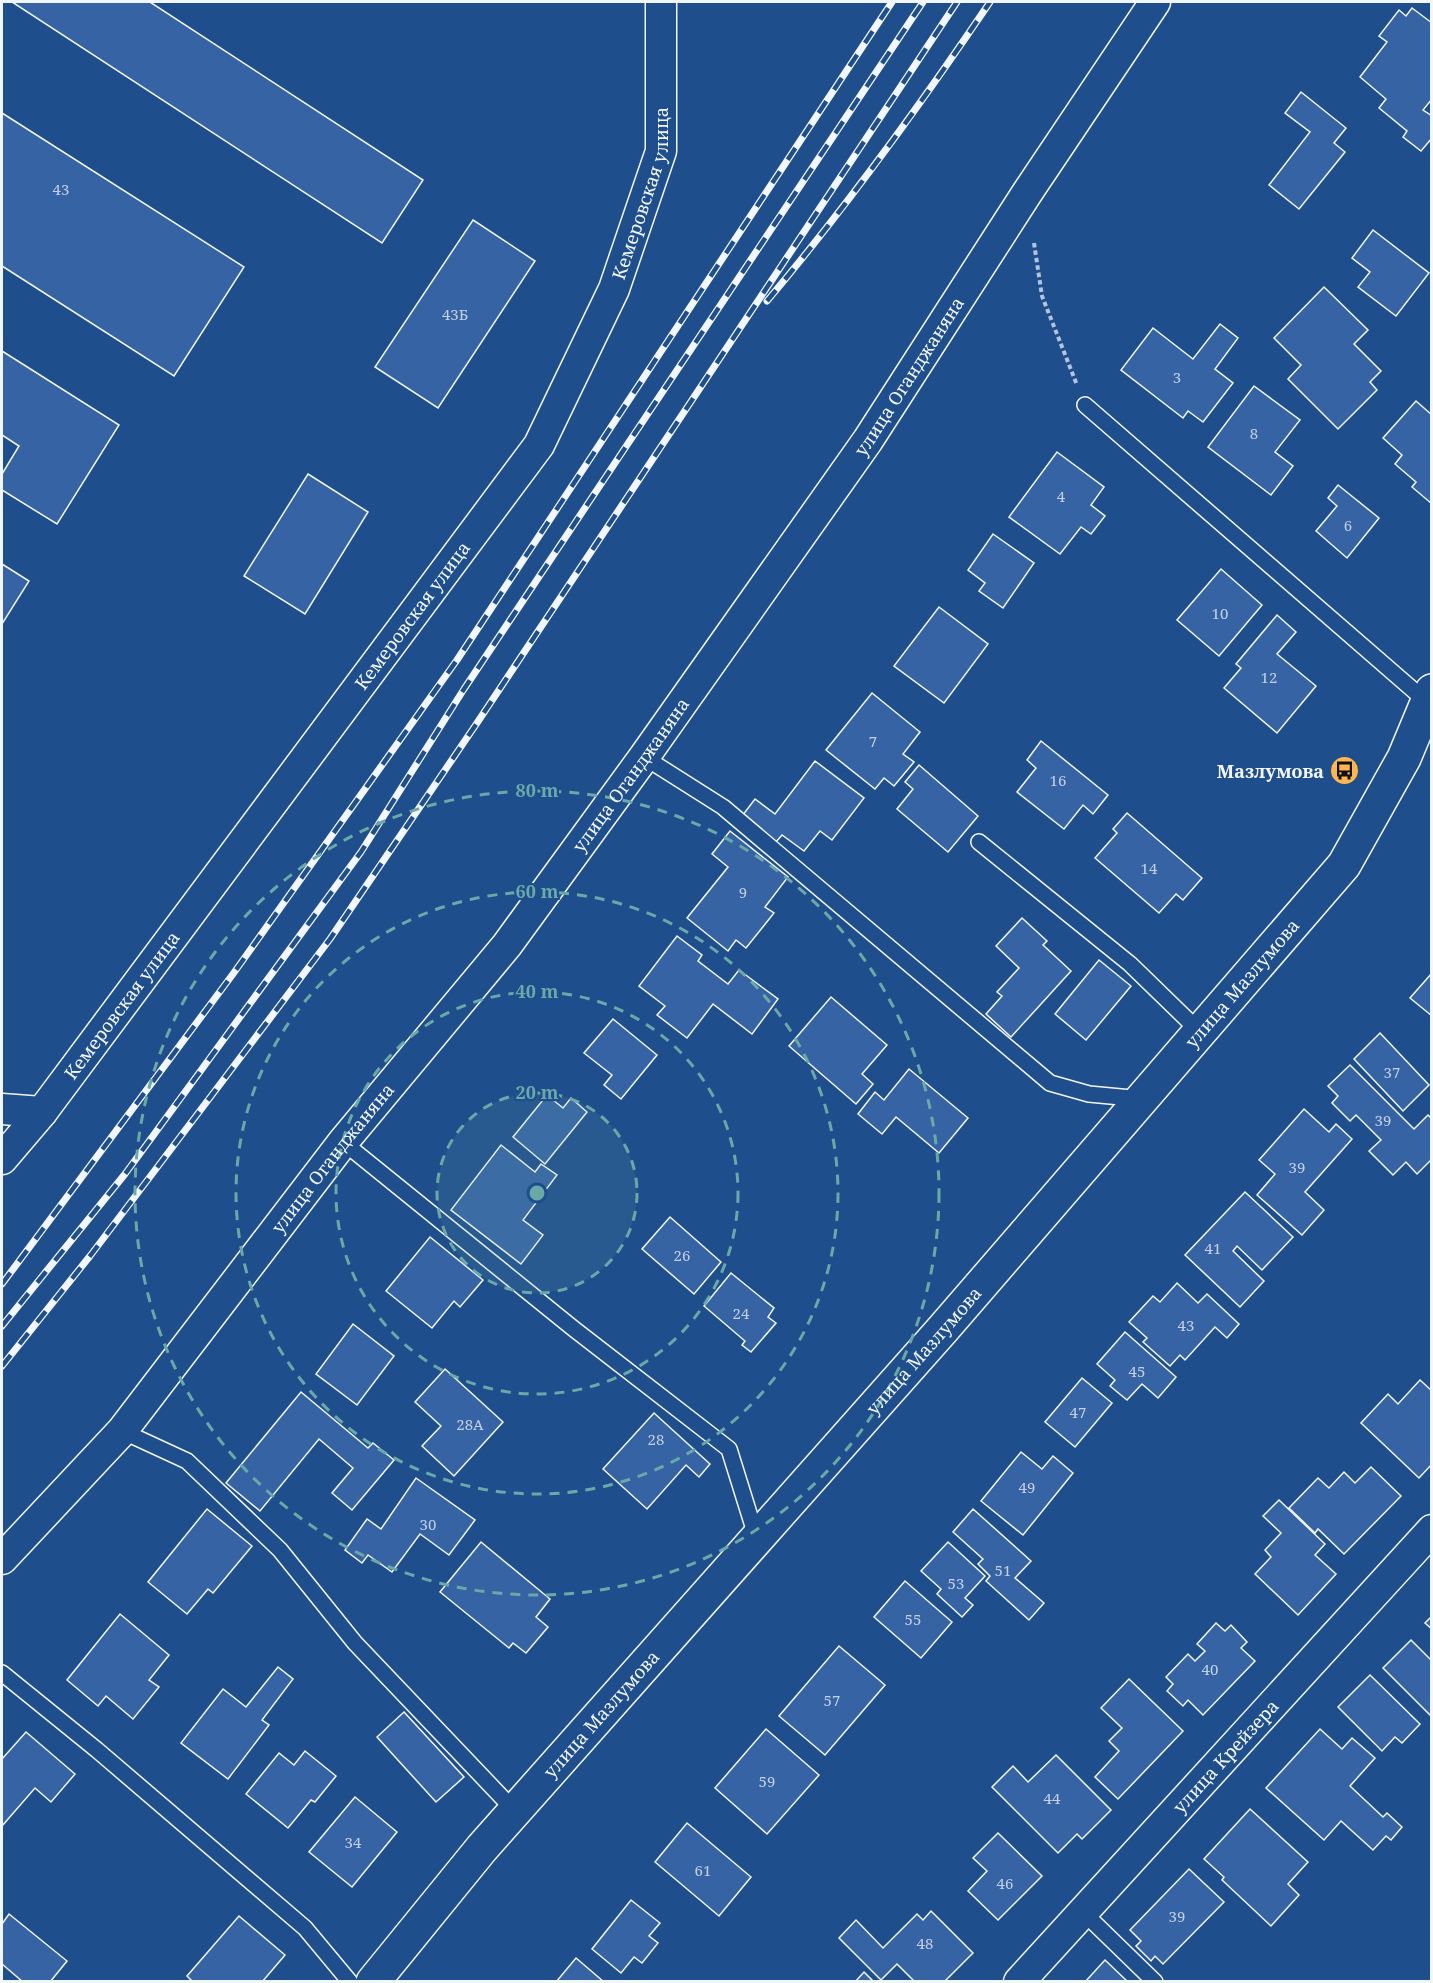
<svg xmlns="http://www.w3.org/2000/svg" width="1433" height="1983" font-family="'Noto Serif',serif">
  <style>
    .building { fill: #3563a3; stroke: #f2f6ff; stroke-width: 1.5 }
    .lines { fill: none; stroke-linecap: round; stroke-linejoin: round }
    .lane-casing { stroke: #f2f6ff; stroke-width: 18 }
    .street-casing { stroke: #f2f6ff; stroke-width: 33 }
    .secondary-casing { stroke: #f2f6ff; stroke-width: 36 }
    .path { stroke: #b3c4dc; stroke-width: 4; stroke-dasharray: 4.5 3; stroke-linecap: butt }
    .lane { stroke: #1f4e8c; stroke-width: 15 }
    .street { stroke: #1f4e8c; stroke-width: 30 }
    .secondary { stroke: #1f4e8c; stroke-width: 33 }
    .rail-casing { stroke: #f2f6ff; stroke-width: 7 }
    .rail { stroke: #1f4e8c; stroke-width: 4.5; stroke-dasharray: 14; stroke-linecap: butt }
    .ring { fill: none; stroke: #6aa9a8; stroke-width: 3; stroke-dasharray: 10 8 }
    .labels { text-anchor: middle; dominant-baseline: central; stroke-width: 4.5; stroke-linejoin: round; paint-order: stroke }
    .number-label { font-size: 15px; fill: #c3d1e8 }
    .street-label { font-size: 18px; fill: #f2f6ff; stroke: #1f4e8c }
    .poi-label { font-size: 18px; font-weight: bold; fill: #f2f6ff; stroke: #1f4e8c; text-anchor: end }
    .centre { fill: #6aa9a8; stroke: #1f4e8c; stroke-width: 3 }
    .ring-label { font-size: 18px; text-anchor: middle; font-weight: bold; fill: #6aa9a8; stroke: #1f4e8c; stroke-width: 4.5; stroke-linejoin: round; paint-order: stroke }
  </style>
  <rect width="100%" height="100%" fill="#1f4e8c"/>
  <g class="building">
    <path d="M12 2H150L423 180 382 243Z"/>
    <path d="M1412 8 1432 23V99L1423 110 1432 116V138L1421 151 1403 137 1407 131 1379 108 1386 99 1360 77 1387 42 1379 36 1399 10 1406 16Z"/>
    <path d="M1301 92 1346 128 1334 143 1345 152 1299 209 1269 185 1310 132 1285 113Z"/>
    <path d="M2 113 244 267 174 376 2 266Z"/>
    <path d="M473 220 535 261 438 408 375 367Z"/>
    <path d="M1373 230 1429 273 1396 316 1358 287 1370 272 1352 258Z"/>
    <path d="M1324 287 1368 330 1354 344 1381 371 1370 382 1377 390 1338 429 1288 379 1301 365 1274 338Z"/>
    <path d="M1220 324 1238 338 1215 369 1233 383 1203 422 1188 411 1183 418 1121 370 1153 328 1193 359Z"/>
    <path d="M2 351 119 425 57 524 2 490V474L19 446 2 435Z"/>
    <path d="M1254 386 1300 420 1275 452 1293 466 1271 495 1208 447Z"/>
    <path d="M1416 401 1432 415V504L1412 487 1416 482 1395 464 1402 455 1383 438Z"/>
    <path d="M1057 452 1104 487 1091 505 1105 516 1091 534 1081 527 1060 554 1009 517Z"/>
    <path d="M308 474 368 512 305 614 244 576Z"/>
    <path d="M1338 485 1379 518 1347 558 1316 531 1337 506 1328 498Z"/>
    <path d="M993 534 1034 563 1003 608 979 591 985 583 968 570Z"/>
    <path d="M2 564 29 581 2 624Z"/>
    <path d="M1221 569 1262 605 1219 656 1177 620Z"/>
    <path d="M939 607 988 644 944 703 894 666Z"/>
    <path d="M1277 615 1296 632 1277 654 1316 686 1277 733 1224 688 1241 668 1236 664Z"/>
    <path d="M872 693 920 732 903 754 914 762 894 786 884 778 875 789 826 750Z"/>
    <path d="M1041 741 1108 795 1093 814 1083 805 1064 829 1017 792 1036 768 1027 760Z"/>
    <path d="M815 761 864 798 832 840 820 831 804 851 782 835 776 842 742 816 755 799 775 814Z"/>
    <path d="M919 765 978 816 948 852 897 809 913 789 905 782Z"/>
    <path d="M1127 813 1202 878 1183 900 1176 894 1159 913 1095 858 1117 833 1113 829Z"/>
    <path d="M730 831 788 877 765 907 774 913 746 948 736 940 728 951 687 918 728 867 712 854Z"/>
    <path d="M1022 918 1047 941 1043 945 1071 971 1011 1037 986 1014 1002 996 997 992 1019 968 996 946Z"/>
    <path d="M677 936 702 955 698 961 728 984 739 970 778 999 752 1034 713 1004 687 1038 657 1015 665 1006 639 986Z"/>
    <path d="M1099 960 1131 986 1086 1040 1055 1014Z"/>
    <path d="M1432 973V1016L1410 998Z"/>
    <path d="M831 997 887 1045 862 1074 873 1084 856 1104 789 1046Z"/>
    <path d="M613 1019 657 1055 621 1099 604 1085 612 1075 584 1053Z"/>
    <path d="M1380 1033 1429 1085 1403 1111 1354 1059Z"/>
    <path d="M1350 1065 1414 1129 1428 1115 1432 1119V1159L1417 1174 1406 1162 1393 1175 1369 1151 1381 1140 1356 1115 1350 1121 1332 1103 1338 1096 1328 1086Z"/>
    <path d="M909 1069 968 1118 939 1153 896 1117 882 1134 858 1114 875 1092 884 1100Z"/>
    <path d="M547 1095 563 1108 571 1098 587 1112 545 1164 513 1137Z"/>
    <path d="M1304 1109 1329 1132 1336 1124 1352 1139 1305 1192 1324 1210 1302 1235 1257 1195 1275 1174 1259 1160Z"/>
    <path d="M501 1145 535 1172 541 1164 557 1175 523 1220 543 1235 521 1264 451 1210Z"/>
    <path d="M1245 1192 1293 1237 1262 1270 1237 1246 1233 1251 1264 1281 1240 1307 1185 1255Z"/>
    <path d="M670 1217 721 1262 694 1294 642 1249Z"/>
    <path d="M430 1237 483 1280 460 1307 454 1301 432 1328 386 1291Z"/>
    <path d="M731 1273 774 1308 768 1317 776 1323 751 1352 742 1345 745 1341 704 1306Z"/>
    <path d="M1177 1283 1198 1303 1207 1294 1239 1324 1227 1338 1215 1327 1185 1360 1180 1355 1170 1366 1143 1342 1147 1338 1129 1322 1153 1296 1160 1302Z"/>
    <path d="M353 1324 394 1356 357 1405 316 1374Z"/>
    <path d="M1125 1332 1176 1377 1158 1398 1142 1384 1127 1400 1110 1386 1115 1380 1097 1364Z"/>
    <path d="M445 1369 503 1422 454 1476 422 1446 441 1426 415 1402Z"/>
    <path d="M1082 1378 1112 1403 1075 1447 1045 1422Z"/>
    <path d="M1420 1380 1432 1391V1464L1419 1478 1361 1423 1388 1394 1398 1404Z"/>
    <path d="M301 1392 368 1448 373 1443 394 1460 352 1510 332 1493 353 1468 319 1439 260 1511 226 1483Z"/>
    <path d="M654 1413 710 1464 699 1477 686 1465 647 1509 603 1469Z"/>
    <path d="M1021 1452 1042 1469 1053 1456 1073 1473 1023 1535 981 1501Z"/>
    <path d="M1371 1467 1401 1496 1344 1554 1318 1529 1315 1533 1289 1508 1318 1478 1329 1488 1344 1472 1355 1483Z"/>
    <path d="M416 1478 475 1520 449 1555 420 1534 392 1572 368 1555 362 1563 345 1550 367 1519 381 1529Z"/>
    <path d="M1279 1500 1325 1544 1315 1555 1336 1574 1298 1615 1255 1574 1271 1557 1265 1550 1281 1533 1263 1516Z"/>
    <path d="M207 1509 252 1546 213 1593 208 1589 187 1614 148 1582Z"/>
    <path d="M973 1509 1031 1561 1015 1578 1044 1603 1029 1620 986 1581 990 1576 978 1564 983 1559 953 1532Z"/>
    <path d="M481 1542 550 1599 536 1617 548 1627 526 1653 513 1643 509 1648 440 1592Z"/>
    <path d="M948 1542 985 1576 965 1598 973 1605 962 1617 937 1594 941 1589 921 1571Z"/>
    <path d="M905 1581 952 1622 921 1658 874 1617Z"/>
    <path d="M120 1614 169 1655 149 1680 159 1687 133 1719 106 1696 98 1706 67 1680Z"/>
    <path d="M1432 1616V1629L1425 1623Z"/>
    <path d="M1216 1623 1225 1631 1231 1625 1247 1642 1241 1648 1255 1661 1203 1715 1188 1700 1183 1706 1167 1691 1173 1684 1166 1677 1188 1654 1195 1661 1205 1651 1197 1644Z"/>
    <path d="M1411 1640 1432 1661 1431 1716 1383 1668Z"/>
    <path d="M839 1646 885 1685 825 1755 779 1716Z"/>
    <path d="M278 1667 293 1679 262 1720 269 1725 228 1779 181 1743 223 1689 246 1707Z"/>
    <path d="M1370 1675 1420 1724 1402 1743 1395 1737 1382 1751 1338 1707Z"/>
    <path d="M1129 1679 1183 1731 1118 1799 1095 1777 1119 1751 1109 1741 1122 1728 1101 1708Z"/>
    <path d="M404 1712 464 1777 436 1802 377 1737Z"/>
    <path d="M766 1729 819 1775 767 1834 715 1788Z"/>
    <path d="M1320 1729 1342 1749 1352 1738 1375 1758 1350 1786 1383 1817 1387 1813 1402 1827 1391 1840 1386 1836 1373 1850 1341 1821 1324 1840 1266 1788Z"/>
    <path d="M26 1732 75 1774 51 1802 35 1788 2 1826V1759Z"/>
    <path d="M305 1751 336 1776 315 1802 311 1800 288 1828 246 1794 279 1753 294 1765Z"/>
    <path d="M1056 1755 1111 1810 1082 1839 1077 1834 1058 1853 992 1787 1013 1766 1028 1782Z"/>
    <path d="M355 1797 397 1832 352 1887 309 1852Z"/>
    <path d="M1250 1809 1308 1862 1288 1884 1299 1895 1271 1926 1222 1880 1224 1877 1204 1859Z"/>
    <path d="M687 1823 751 1877 719 1916 655 1862Z"/>
    <path d="M998 1833 1042 1876 998 1920 968 1891 987 1871 973 1858Z"/>
    <path d="M1189 1869 1224 1902 1163 1964 1155 1956 1151 1961 1136 1946 1141 1941 1130 1930Z"/>
    <path d="M631 1900 660 1923 649 1936 658 1943 642 1963 634 1957 621 1973 592 1949Z"/>
    <path d="M931 1911 973 1953 944 1982H915L897 1964 881 1980 839 1938 856 1920 883 1948 917 1914 923 1920Z"/>
    <path d="M9 1914 67 1961 50 1982H23L2 1964V1924Z"/>
    <path d="M239 1916 285 1955 262 1982H193L187 1976Z"/>
    <path d="M576 1958 604 1982H556Z"/>
    <path d="M1105 1960 1128 1982H1085Z"/>
    <path d="M864 1972 874 1982H855Z"/>
  </g>
  <g class="lines">
    <defs>
      <g id="lane">
        <path d="M1085 405 1427 702"/>
        <path d="M644 757 723 807 1050 1083 1089 1094 1142 1099"/>
        <path d="M979 842 1130 964 1200 1032"/>
        <path d="M343 1142 574 1329 729 1449 757 1539"/>
        <path d="M122 1431 187 1461 280 1550 355 1643 515 1811"/>
        <path d="M2 1673 97 1750 305 1928 350 1982"/>
        <path d="M1083 1912 1155 1982"/>
      </g>
      <g id="street">
        <path d="M2 1109 42 1112"/>
        <path id="s1" d="M2 1159 42 1112 539 445 614 289 661 151V2"/>
        <path id="s2" d="M2 1559 122 1431 343 1142 507 945 644 757 868 440 1027 193 1155 2"/>
        <path id="s3" d="M1019 1982 1432 1530"/>
      </g>
      <g id="secondary">
        <path id="s4" d="M373 1982 482 1848 943 1329 1344 865 1404 758 1432 691"/>
      </g>
    </defs>
    <use href="#lane" class="lane-casing"/>
    <use href="#street" class="street-casing"/>
    <use href="#secondary" class="secondary-casing"/>
    <path class="path" d="M1034 243 1042 296 1077 385"/>
    <use href="#lane" class="lane"/>
    <use href="#street" class="street"/>
    <use href="#secondary" class="secondary"/>
    <defs>
      <g id="rail">
        <path d="M767 301C847 206 921 104 990 2"/>
        <path d="M2 1284 233 974 457 660 892 2"/>
        <path d="M2 1326 125 1174 361 852 464 689 923 2"/>
        <path d="M2 1366 90 1256 330 939 477 723 957 2"/>
      </g>
    </defs>
    <use href="#rail" class="rail-casing"/>
    <use href="#rail" class="rail"/>
  </g>
  <circle cx="537" cy="1193" r="100" fill="#6aa9a8" fill-opacity=".12"/>
  <g class="ring">
    <circle cx="537" cy="1193" r="100"/>
    <circle cx="537" cy="1193" r="201"/>
    <circle cx="537" cy="1193" r="301"/>
    <circle cx="537" cy="1193" r="402"/>
  </g>
  <defs>
    <symbol id="bus-disc" viewBox="-11 -11 22 22"><circle r="9.5" fill="#ffb74d" stroke="#1f4e8c"/><path d="M-5-6H5V4H4V6H2V4H-2V6H-4V4H-5ZM-3.5-4V0h7V-4ZM-3.5 1.2v1.5H-2V1.2ZM2 1.2v1.5H3.5V1.2Z" fill="#111"/></symbol>
  </defs>
  <g fill-rule="evenodd">
    <use href="#bus-disc" x="1328" y="754" width="33" height="33"/>
  </g>
  <g class="labels">
    <g class="number-label">
      <text x="61" y="189">43</text>
      <text x="455" y="314">43Б</text>
      <text x="1177" y="377">3</text>
      <text x="1254" y="433">8</text>
      <text x="1061" y="496">4</text>
      <text x="1348" y="525">6</text>
      <text x="1220" y="613">10</text>
      <text x="1269" y="677">12</text>
      <text x="873" y="741">7</text>
      <text x="1058" y="780">16</text>
      <text x="1149" y="868">14</text>
      <text x="743" y="892">9</text>
      <text x="1392" y="1072">37</text>
      <text x="1383" y="1120">39</text>
      <text x="1297" y="1167">39</text>
      <text x="1213" y="1248">41</text>
      <text x="682" y="1255">26</text>
      <text x="741" y="1313">24</text>
      <text x="1186" y="1325">43</text>
      <text x="1137" y="1371">45</text>
      <text x="1078" y="1412">47</text>
      <text x="470" y="1424">28А</text>
      <text x="656" y="1439">28</text>
      <text x="1027" y="1487">49</text>
      <text x="428" y="1524">30</text>
      <text x="1003" y="1570">51</text>
      <text x="956" y="1583">53</text>
      <text x="913" y="1619">55</text>
      <text x="1210" y="1669">40</text>
      <text x="832" y="1700">57</text>
      <text x="767" y="1781">59</text>
      <text x="1052" y="1798">44</text>
      <text x="353" y="1842">34</text>
      <text x="703" y="1870">61</text>
      <text x="1005" y="1883">46</text>
      <text x="1177" y="1916">39</text>
      <text x="925" y="1943">48</text>
    </g>
    <g class="street-label">
      <text stroke="none"><textPath href="#s1" startOffset="1167">Кемеровская улица</textPath></text>
      <text stroke="none"><textPath href="#s2" startOffset="1492">улица Оганджаняна</textPath></text>
      <text stroke="none"><textPath href="#s1" startOffset="681">Кемеровская улица</textPath></text>
      <text stroke="none"><textPath href="#s2" startOffset="1006">улица Оганджаняна</textPath></text>
      <text stroke="none"><textPath href="#s4" startOffset="1324">улица Мазлумова</textPath></text>
      <text stroke="none"><textPath href="#s1" startOffset="195">Кемеровская улица</textPath></text>
      <text stroke="none"><textPath href="#s2" startOffset="520">улица Оганджаняна</textPath></text>
      <text stroke="none"><textPath href="#s4" startOffset="838">улица Мазлумова</textPath></text>
      <text stroke="none"><textPath href="#s4" startOffset="352">улица Мазлумова</textPath></text>
      <text stroke="none"><textPath href="#s3" startOffset="306">улица Крейзера</textPath></text>
    </g>
    <g class="poi-label">
      <text x="1324" y="771">Мазлумова</text>
    </g>
  </g>
  <circle cx="537" cy="1193" r="9" class="centre"/>
  <g class="ring-label">
    <text x="537" y="797">80 m</text>
    <text x="537" y="898">60 m</text>
    <text x="537" y="998">40 m</text>
    <text x="537" y="1099">20 m</text>
  </g>
  <rect width="1433" height="1983" fill="none" stroke="#f2f6ff" stroke-width="6"/>
</svg>
